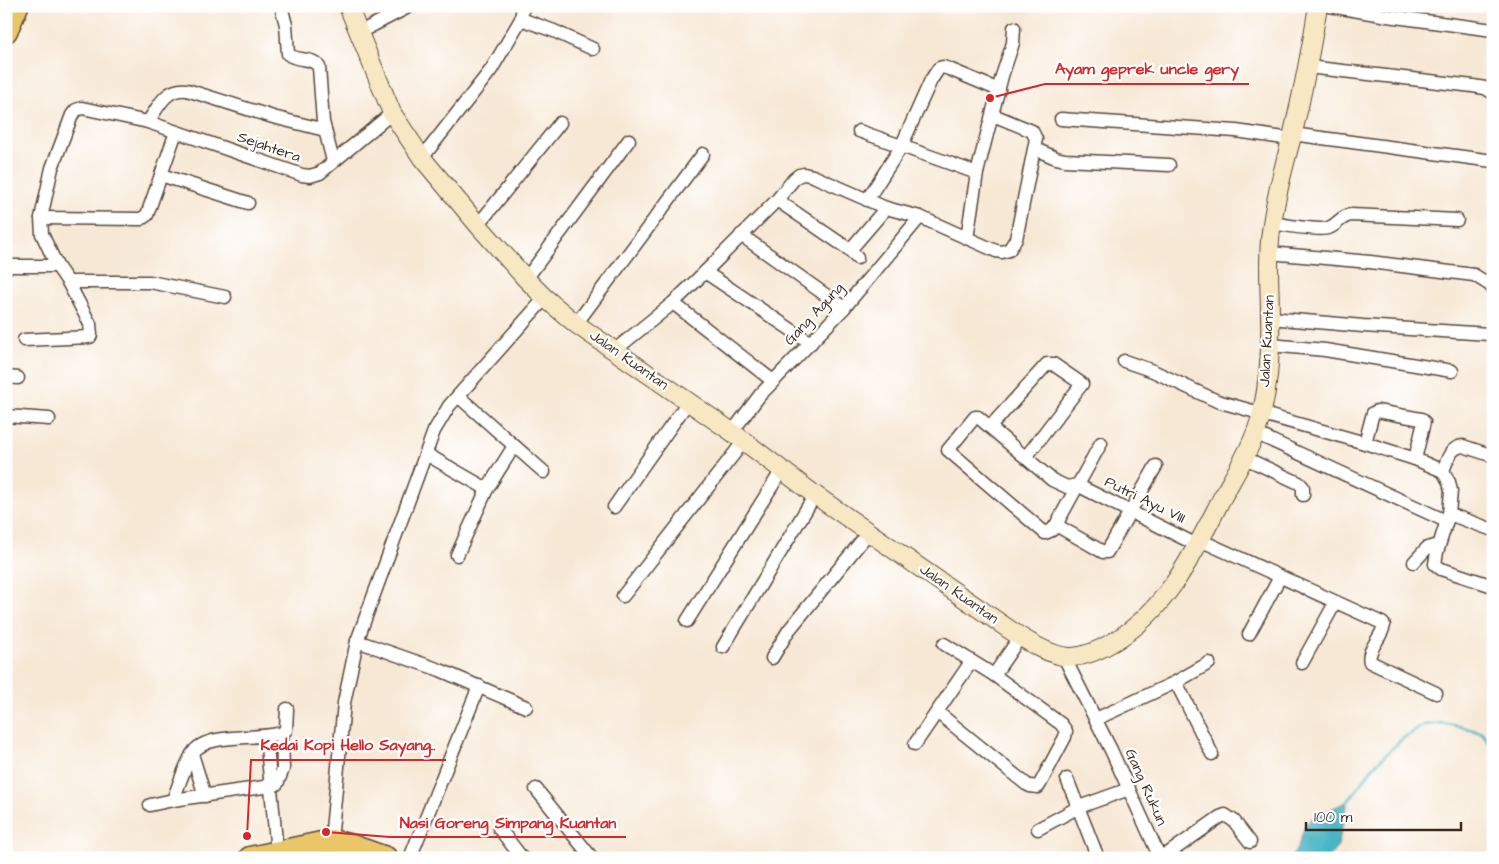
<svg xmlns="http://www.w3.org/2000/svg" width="1499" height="864" font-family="'Architects Daughter',sans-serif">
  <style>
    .water { fill: #49b6c5; stroke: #427072 }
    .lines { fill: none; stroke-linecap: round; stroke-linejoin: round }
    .stream { stroke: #49b6c5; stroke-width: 3 }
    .street-casing { stroke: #574639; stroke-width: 15 }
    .secondary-casing { stroke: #574639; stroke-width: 20 }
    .highway-casing { stroke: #574639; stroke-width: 25 }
    .street { stroke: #fff; stroke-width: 12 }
    .secondary { stroke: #f7e8c3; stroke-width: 18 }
    .highway { stroke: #eac669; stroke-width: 22 }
    .labels { text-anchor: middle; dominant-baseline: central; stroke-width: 4.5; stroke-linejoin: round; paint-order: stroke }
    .street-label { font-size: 15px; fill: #3b2a1e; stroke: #fff }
    .leader { fill: none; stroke: #d62828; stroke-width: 2 }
    .callout-dot { fill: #d62828; stroke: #fff; stroke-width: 2 }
    .callout-label { font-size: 16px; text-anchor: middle; font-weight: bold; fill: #d62828; stroke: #fff; stroke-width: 4.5; stroke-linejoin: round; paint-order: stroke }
  </style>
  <rect width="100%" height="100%" fill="#fff"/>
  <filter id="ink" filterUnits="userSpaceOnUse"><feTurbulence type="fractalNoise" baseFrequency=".02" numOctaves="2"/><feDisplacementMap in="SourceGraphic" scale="10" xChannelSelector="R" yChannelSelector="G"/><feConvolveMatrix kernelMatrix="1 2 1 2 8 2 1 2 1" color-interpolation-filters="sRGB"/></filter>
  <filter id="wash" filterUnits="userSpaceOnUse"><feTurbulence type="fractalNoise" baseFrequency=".0096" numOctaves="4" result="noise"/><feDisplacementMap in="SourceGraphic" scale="20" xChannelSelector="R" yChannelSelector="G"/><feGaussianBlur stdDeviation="1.12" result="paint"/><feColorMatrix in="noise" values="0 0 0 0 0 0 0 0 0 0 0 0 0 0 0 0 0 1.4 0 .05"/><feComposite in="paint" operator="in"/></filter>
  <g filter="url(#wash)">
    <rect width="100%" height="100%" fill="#f7e8d5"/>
    <path class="water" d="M1348 801 1338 845 1329 858H1291L1298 847 1305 825 1312 818Z"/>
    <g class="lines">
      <path class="stream" d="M1348 801 1375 765 1402 739 1424 725 1442 723 1462 727 1482 733 1493 746"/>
    </g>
  </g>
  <g filter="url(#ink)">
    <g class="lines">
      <defs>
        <g id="street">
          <path d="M281 6 286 25 288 54C297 62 312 56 319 67L323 122 333 161"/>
          <path d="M1330 6 1388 16 1493 30"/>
          <path d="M521 19 554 31 593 49"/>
          <path d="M358 33 410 6"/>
          <path d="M1308 67 1473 86 1485 88 1493 93"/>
          <path d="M1061 119 1236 131 1291 139"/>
          <path d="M148 122C159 106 165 88 187 90L273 117 325 130"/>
          <path d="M859 131 977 173"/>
          <path d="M1292 134 1493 161"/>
          <path d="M1035 149 1056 158 1065 160 1169 165"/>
          <path d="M422 158 491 70 521 19 523 6"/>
          <path d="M161 175 248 203"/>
          <path d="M777 200 850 250 857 258"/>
          <path d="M867 200 901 147 931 80 939 68 943 67 949 69 999 90"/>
          <path d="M41 218 141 219 147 215 176 132"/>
          <path d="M1272 223C1284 225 1319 231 1328 228 1337 226 1340 216 1351 215L1457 220"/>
          <path d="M478 225 560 123"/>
          <path d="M741 235 844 308"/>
          <path d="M967 238 977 173 1002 76 1013 43 1014 28"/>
          <path d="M850 250 886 208"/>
          <path d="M1269 253 1370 262 1474 275 1490 285 1493 289"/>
          <path d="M6 266H57"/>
          <path d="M705 272 811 343"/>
          <path d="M526 279 629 140"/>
          <path d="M68 282H150L225 297"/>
          <path d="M673 303 773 381"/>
          <path d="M1270 318 1363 326 1489 334"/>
          <path d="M576 324 703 154"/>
          <path d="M24 340 90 337 91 335 90 324 68 282 57 266 42 234 41 218 52 168 72 115 76 110 82 108 148 122 302 175 310 176 320 173 392 113"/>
          <path d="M1270 345 1325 350 1452 371"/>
          <path d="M615 350 673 303 705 272 777 200 794 179 799 175 804 174 813 176 886 208 920 217 996 251 1002 252 1009 250 1016 239 1036 139 1032 131 993 115"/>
          <path d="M1124 361 1153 371 1217 401 1365 443 1415 459 1443 471 1449 482 1451 491 1449 514 1437 552 1435 564 1441 569 1493 586"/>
          <path d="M6 377 18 378"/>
          <path d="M458 396 544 472"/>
          <path d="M6 416 49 419"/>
          <path d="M990 427 1047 364H1053L1082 384 1026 457"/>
          <path d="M732 432 760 395 844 308 920 217"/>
          <path d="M1255 433 1446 521"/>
          <path d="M1365 443 1373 413 1377 411 1421 419 1424 422 1415 459"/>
          <path d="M426 454 487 489"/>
          <path d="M1243 457 1299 483 1303 487V495"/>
          <path d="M1443 471C1447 461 1450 447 1463 446L1493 456"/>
          <path d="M1077 485 1067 487 1052 480 978 417H975L948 450 1045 533 1052 530 1056 525 1101 443"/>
          <path d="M1077 485 1197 545"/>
          <path d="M614 507 688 402"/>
          <path d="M1449 514 1493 530"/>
          <path d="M1056 525 1103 552H1107L1156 466"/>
          <path d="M1200 540 1382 623 1384 625C1382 638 1366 650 1370 662L1436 693"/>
          <path d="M457 555 487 489 514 446"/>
          <path d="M1414 562 1427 548 1439 545"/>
          <path d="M623 596 744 441"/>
          <path d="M687 621 782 470"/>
          <path d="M1249 634 1280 577"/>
          <path d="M357 641 440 670 526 707"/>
          <path d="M723 647 815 495"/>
          <path d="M1064 657 1111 750 1157 851C1161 856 1163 855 1169 853L1220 817 1225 815 1234 821 1250 842"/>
          <path d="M772 658 789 630 869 532"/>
          <path d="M1302 663 1335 603"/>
          <path d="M994 675 1020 637"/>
          <path d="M1176 682 1212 754"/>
          <path d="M937 712 1026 784 1030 786 1038 787 1040 784 1065 737 1066 731 1061 724 994 675 944 644"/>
          <path d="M1096 719 1176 682 1209 663"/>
          <path d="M266 736 277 852"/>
          <path d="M915 744 971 662"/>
          <path d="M192 754 205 796"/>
          <path d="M1067 779 1098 858"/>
          <path d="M536 789 592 858"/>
          <path d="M173 800C179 785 184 767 193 753 206 732 259 740 282 733L286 730 287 709"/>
          <path d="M150 805 173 800 271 786 277 784 283 769 282 733"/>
          <path d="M499 828 522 858"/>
          <path d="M1038 829 1079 807 1129 789"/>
          <path d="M331 841 344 703 357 641 434 431 449 406 545 298"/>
          <path d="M410 858 479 686"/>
        </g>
        <path id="secondary" d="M348 6 392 113 422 158 478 225 526 279 545 298 576 324 732 432 815 495 1010 630C1025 640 1053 658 1072 657 1087 656 1100 650 1113 642 1168 610 1195 550 1223 496 1237 471 1256 440 1262 412 1269 381 1271 348 1270 316 1270 288 1267 259 1271 231 1275 198 1284 165 1293 133 1303 91 1311 49 1318 6"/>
        <g id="highway">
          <path d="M6 31 17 6"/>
          <path d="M250 858 331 841 352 846 386 858"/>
        </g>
      </defs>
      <use href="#street" class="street-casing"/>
      <use href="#secondary" class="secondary-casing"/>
      <use href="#highway" class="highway-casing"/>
      <use href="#street" class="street"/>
      <use href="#secondary" class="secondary"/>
      <use href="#highway" class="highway"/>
    </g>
  </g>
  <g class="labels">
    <g class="street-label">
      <text transform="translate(269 147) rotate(19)">Sejahtera</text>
      <text transform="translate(814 314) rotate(-47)">Gang Agung</text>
      <text transform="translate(1267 341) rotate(-87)">Jalan Kuantan</text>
      <text transform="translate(629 360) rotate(35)">Jalan Kuantan</text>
      <text transform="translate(1145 500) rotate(26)">Putri Ayu VIII</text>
      <text transform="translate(959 594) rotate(35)">Jalan Kuantan</text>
      <text transform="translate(1146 787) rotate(66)">Gang Rukun</text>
    </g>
  </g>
  <path class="leader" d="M990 98L1045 84H1249M247 836L251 760H446M326 832L390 837H626"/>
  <g class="callout-dot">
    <circle cx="990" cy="98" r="5"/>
    <circle cx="247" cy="836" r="5"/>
    <circle cx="326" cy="832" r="5"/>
  </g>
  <g class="callout-label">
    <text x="1147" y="74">Ayam geprek uncle gery</text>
    <text x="348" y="750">Kedai Kopi Hello Sayang..</text>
    <text x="508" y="828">Nasi Goreng Simpang Kuantan</text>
  </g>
  <rect width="1499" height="864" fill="none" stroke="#fff" stroke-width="25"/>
  <path d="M1306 822v8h155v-8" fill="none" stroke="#3b2a1e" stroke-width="2.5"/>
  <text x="1314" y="822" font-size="15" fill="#3b2a1e" stroke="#ffffff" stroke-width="4" paint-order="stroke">100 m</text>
</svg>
